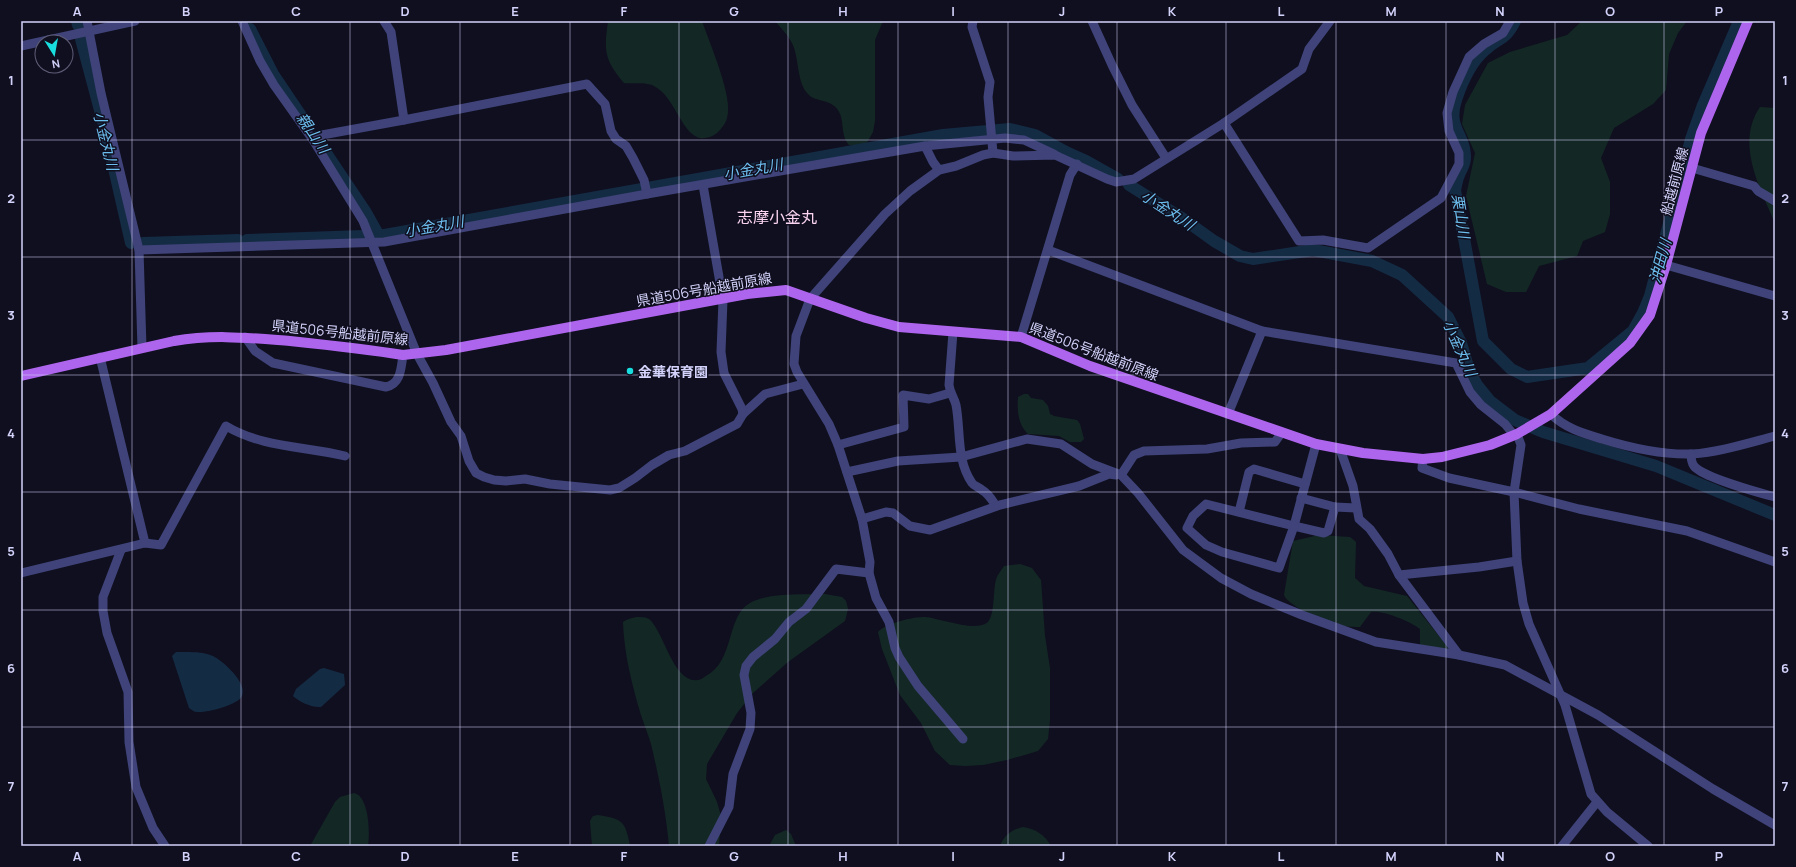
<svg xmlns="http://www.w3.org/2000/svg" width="1796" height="867" font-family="Manrope,'Noto Sans JP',sans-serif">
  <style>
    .green { fill: #132825 }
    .water { fill: #142b44 }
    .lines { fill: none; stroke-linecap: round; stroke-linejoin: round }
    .river { stroke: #142b44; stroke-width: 12 }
    .minor { stroke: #3f4379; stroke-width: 9 }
    .major { stroke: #ae65ee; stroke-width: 10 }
    .grid { fill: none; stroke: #d3d2fa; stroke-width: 1; stroke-opacity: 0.55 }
    .poi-dot { fill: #19dedf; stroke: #100f1f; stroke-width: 1.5 }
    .labels { text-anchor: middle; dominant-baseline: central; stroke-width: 3; stroke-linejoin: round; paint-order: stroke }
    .street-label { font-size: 14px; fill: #d3d2fa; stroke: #100f1f }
    .poi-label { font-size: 14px; font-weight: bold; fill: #d3d2fa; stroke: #100f1f; text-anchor: start }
    .water-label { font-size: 15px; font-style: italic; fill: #6cbeee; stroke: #100f1f }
    .quarter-label { font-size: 16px; fill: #fad4f0; stroke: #100f1f }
    .neatline { fill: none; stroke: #d3d2fa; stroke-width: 1.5 }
    .grid-label { font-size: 13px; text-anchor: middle; font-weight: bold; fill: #d3d2fa }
  </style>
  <rect width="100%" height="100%" fill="#100f1f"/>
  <g class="green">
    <path d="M608 21H702C709 42 734 98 727 118 726 123 721 129 717 133 712 137 703 140 697 137 680 129 674 96 654 86 647 82 633 84 624 83 604 59 604 51 608 21Z"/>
    <path d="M775 21H883L875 40V121L873 132 865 146 849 145C840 135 845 120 838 110 831 99 816 102 809 95 796 83 800 59 792 43 788 35 781 28 775 21Z"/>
    <path d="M1582 21H1687L1678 33 1669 54 1666 90 1653 104 1614 128 1601 158 1610 182V214L1605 232 1583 241 1577 256 1539 266 1526 292H1506L1487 284 1466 196 1475 153 1462 124 1465 105 1488 63 1510 52 1567 35Z"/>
    <path d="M1760 107 1775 108V223C1760 188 1735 143 1760 107Z"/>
    <path d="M1024 394H1028L1031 398 1043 400 1048 406 1050 414 1054 416 1077 420 1080 424 1084 439 1081 442H1070L1059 436 1028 434C1018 425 1017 410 1018 397Z"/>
    <path d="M1319 535 1350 537 1356 542 1355 578 1364 586 1407 596 1451 651 1420 645V629C1411 622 1384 610 1371 612L1360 627C1350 627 1339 626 1329 622 1318 619 1288 605 1284 595L1293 541Z"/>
    <path d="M1020 564 1032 568 1041 580 1045 636 1050 668V720L1048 739 1038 751 1007 760 983 765 965 766 950 765 935 751 921 723 900 695 882 649 878 632C887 623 912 617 925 617 939 618 977 633 988 622 995 614 993 590 996 580 997 575 1001 571 1004 566Z"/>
    <path d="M825 594 842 597 846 601 848 609 845 621 788 662 753 693 737 713 707 764 706 779 717 802 721 816 719 846H669C666 812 659 777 651 744 648 734 644 724 641 715 632 685 624 653 623 622 627 619 632 618 637 617 641 617 645 617 649 619 664 631 673 684 698 680 701 680 704 677 706 676 735 661 726 616 750 603 770 592 803 595 825 594Z"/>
    <path d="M354 793C369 796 370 833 368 846H310L335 802 340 797Z"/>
    <path d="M598 815C623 819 625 821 630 846H592L590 821 593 816Z"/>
    <path d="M1023 827C1036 829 1045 835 1051 846H1000C1004 835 1013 829 1023 827Z"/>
    <path d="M786 830 791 834 796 846H769L775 835Z"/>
  </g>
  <g class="water">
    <path d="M176 652C187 652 203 651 213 656 223 661 248 683 242 696 238 705 207 713 197 712 194 712 192 710 189 708L172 656Z"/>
    <path d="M324 668 344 674 345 685 321 707C313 708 299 702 293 696L296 689 320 669Z"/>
  </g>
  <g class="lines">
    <g class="river">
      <path d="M77 21 78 25"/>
      <path d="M1515 21C1505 41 1499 37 1485 50 1471 62 1462 82 1456 100 1447 128 1464 133 1465 155 1466 164 1462 167 1459 175 1457 180 1456 185 1455 190L1483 341 1511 369 1527 377 1588 368 1633 331 1643 313 1650 296 1691 139 1703 105 1739 21"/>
      <path d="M250 29 273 74 306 123"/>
      <path d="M81 39 105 129 131 243"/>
      <path d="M316 138 365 211 379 236 943 135 1010 129 1035 135 1066 152 1086 161 1118 179"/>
      <path d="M1129 185 1182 218 1214 241 1240 256 1253 259 1313 250 1372 261 1402 275 1448 317 1461 343 1469 370 1477 385 1490 401 1515 420 1543 432 1656 466 1775 515"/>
      <path d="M247 240 363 236"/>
      <path d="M143 243 238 240"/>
    </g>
    <g class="minor">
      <path d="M87 21 101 93 139 250 142 348"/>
      <path d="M242 21 260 61 274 85 313 140 363 221 417 354 433 383 451 422 461 436 469 461 476 473 484 477 494 480 506 481 525 479 550 484 610 490 619 488 635 478 652 465 669 455 685 451 737 424 743 414 765 394 803 384"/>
      <path d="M384 21 391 32 404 120 587 84 605 104 611 131 616 139 626 146 633 158 644 180 647 194"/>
      <path d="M973 21 972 27 990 82 988 97 993 153"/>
      <path d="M1092 21 1112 65 1132 105 1166 158"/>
      <path d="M21 46 135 21"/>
      <path d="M1224 123 1302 69 1309 49 1330 21"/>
      <path d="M311 137 404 120"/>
      <path d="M925 146 1005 138 1024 140 1054 154"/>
      <path d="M1692 168 1754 186 1758 191 1775 201"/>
      <path d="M703 185 723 300 721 352 724 373 742 409 743 414"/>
      <path d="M139 250 384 242 647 194 925 146 933 162 939 170"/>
      <path d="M1048 250 1262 331 1456 363 1470 392 1481 405 1505 424 1514 435"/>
      <path d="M1666 265 1775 296"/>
      <path d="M953 332 949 385C950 393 954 397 956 405 961 431 956 460 972 483 974 486 979 487 982 490 989 494 992 500 996 506"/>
      <path d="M245 337 255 351 273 363 386 387C401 384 401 368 403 355"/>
      <path d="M1021 337 1070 175 1077 164"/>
      <path d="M100 357 145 543"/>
      <path d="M1228 414 1262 331"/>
      <path d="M1551 414C1565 428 1582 433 1602 439 1631 448 1661 455 1692 454 1720 452 1748 443 1775 436"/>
      <path d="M1517 434 1521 445 1514 492 1517 561 1523 603 1529 624 1565 705 1591 794 1607 812 1648 846"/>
      <path d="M1316 444 1294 526 1324 533 1328 531 1335 507"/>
      <path d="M838 445 904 427 903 395 929 399 950 393"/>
      <path d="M1340 449 1353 486 1359 519 1370 529 1388 554 1399 575 1459 655"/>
      <path d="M1691 454C1691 458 1691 462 1694 466 1702 477 1760 493 1775 497"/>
      <path d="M1423 459 1422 468 1449 478 1514 492 1579 509 1687 531 1775 562"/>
      <path d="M847 472 898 461 961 457 1027 439 1061 444 1092 464 1121 475 1138 493 1183 550 1221 578 1251 594 1302 615 1376 642 1459 655 1505 665 1598 715 1713 789 1775 825"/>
      <path d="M1121 475 1134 455 1144 451 1207 449 1241 443 1275 442 1282 432"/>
      <path d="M1301 498 1335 507 1356 508"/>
      <path d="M1206 504 1294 526 1279 568 1222 552 1206 545 1187 528 1193 516Z"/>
      <path d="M1239 512 1249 472 1254 469 1305 484"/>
      <path d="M862 519 886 512 893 513 910 526 930 530 1000 505 1079 486 1109 474 1116 475"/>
      <path d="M121 550 103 597V611L107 633 128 692 129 742 136 787 153 828 165 846"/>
      <path d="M21 573 145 543 161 545 226 426C263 448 305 446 345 456"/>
      <path d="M1399 575 1479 567 1517 561"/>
      <path d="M963 739 918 686 899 657 895 648 889 622 876 598 869 573 870 562 862 519 838 445 829 424 797 372 794 364 796 336 810 299 885 214 910 191 939 170 956 166 983 155 993 153 1013 156 1055 155 1107 179 1116 182 1134 179 1224 123 1299 241 1323 240 1368 248 1441 198 1459 164V153L1449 131 1447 113 1453 92 1469 57 1484 44 1503 33 1510 21"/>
      <path d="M709 846 729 807 733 774 750 729 751 713 744 675 746 666 753 657 775 639 789 622 806 609 836 569 869 573"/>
      <path d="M1562 846 1597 802"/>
    </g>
    <path class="major" d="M21 376 174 341C214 334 250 338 290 341 328 345 366 349 403 355L446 350 747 294 786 290 866 318 899 327 1021 337 1090 366 1316 444 1363 453 1423 459 1442 457 1490 445 1517 434 1551 414 1630 343 1650 315 1666 265 1701 133 1748 21"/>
  </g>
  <path class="grid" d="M132 21V846M241 21V846M350 21V846M460 21V846M570 21V846M679 21V846M788 21V846M898 21V846M1008 21V846M1117 21V846M1226 21V846M1336 21V846M1446 21V846M1555 21V846M1664 21V846M21 140H1775M21 257H1775M21 375H1775M21 492H1775M21 610H1775M21 727H1775"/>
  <circle class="poi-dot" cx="630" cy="371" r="4"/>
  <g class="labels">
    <g class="street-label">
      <text transform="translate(1674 181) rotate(-75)">船越前原線</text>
      <text transform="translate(704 289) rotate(-10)">県道506号船越前原線</text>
      <text transform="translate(340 332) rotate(6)">県道506号船越前原線</text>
      <text transform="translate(1094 351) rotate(21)">県道506号船越前原線</text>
    </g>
    <g class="poi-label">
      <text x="638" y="371">金華保育園</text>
    </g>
    <g class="water-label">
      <text transform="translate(313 133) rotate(56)">親山川</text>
      <text transform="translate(106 141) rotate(76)">小金丸川</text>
      <text transform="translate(753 169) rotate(-10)">小金丸川</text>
      <text transform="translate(1168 210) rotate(33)">小金丸川</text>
      <text transform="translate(1461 216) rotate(81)">栗山川</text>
      <text transform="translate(434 226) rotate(-10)">小金丸川</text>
      <text transform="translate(1660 261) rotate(-75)">沖田川</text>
      <text transform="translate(1460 348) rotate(66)">小金丸川</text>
    </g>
    <g class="quarter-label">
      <text x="777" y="217">志摩小金丸</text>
    </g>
  </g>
  <rect width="1796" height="867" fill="none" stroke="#100f1f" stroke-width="44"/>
  <g transform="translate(54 54) rotate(169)"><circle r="19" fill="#100f1f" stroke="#5e5d77"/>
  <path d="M0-3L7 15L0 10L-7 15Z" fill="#19dedf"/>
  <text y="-6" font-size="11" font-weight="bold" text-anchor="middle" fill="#d3d2fa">N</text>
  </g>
  <rect x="22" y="22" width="1752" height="823" class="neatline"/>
  <g class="grid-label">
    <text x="77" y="16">A</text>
    <text x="186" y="16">B</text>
    <text x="296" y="16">C</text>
    <text x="405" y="16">D</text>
    <text x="515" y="16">E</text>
    <text x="624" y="16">F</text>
    <text x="734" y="16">G</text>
    <text x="843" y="16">H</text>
    <text x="953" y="16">I</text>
    <text x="1062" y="16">J</text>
    <text x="1172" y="16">K</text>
    <text x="1281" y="16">L</text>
    <text x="1391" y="16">M</text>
    <text x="1500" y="16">N</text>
    <text x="1610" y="16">O</text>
    <text x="1719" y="16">P</text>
    <text x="11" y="85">1</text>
    <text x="1785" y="85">1</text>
    <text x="11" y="203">2</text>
    <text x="1785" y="203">2</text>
    <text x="11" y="320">3</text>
    <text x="1785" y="320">3</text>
    <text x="11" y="438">4</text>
    <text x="1785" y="438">4</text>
    <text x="11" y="556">5</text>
    <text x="1785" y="556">5</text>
    <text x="11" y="673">6</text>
    <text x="1785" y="673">6</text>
    <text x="11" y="791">7</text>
    <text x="1785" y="791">7</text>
    <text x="77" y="861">A</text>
    <text x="186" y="861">B</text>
    <text x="296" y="861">C</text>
    <text x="405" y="861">D</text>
    <text x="515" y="861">E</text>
    <text x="624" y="861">F</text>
    <text x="734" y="861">G</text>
    <text x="843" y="861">H</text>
    <text x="953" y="861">I</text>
    <text x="1062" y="861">J</text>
    <text x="1172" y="861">K</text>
    <text x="1281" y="861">L</text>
    <text x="1391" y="861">M</text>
    <text x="1500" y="861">N</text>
    <text x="1610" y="861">O</text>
    <text x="1719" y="861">P</text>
  </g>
</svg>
